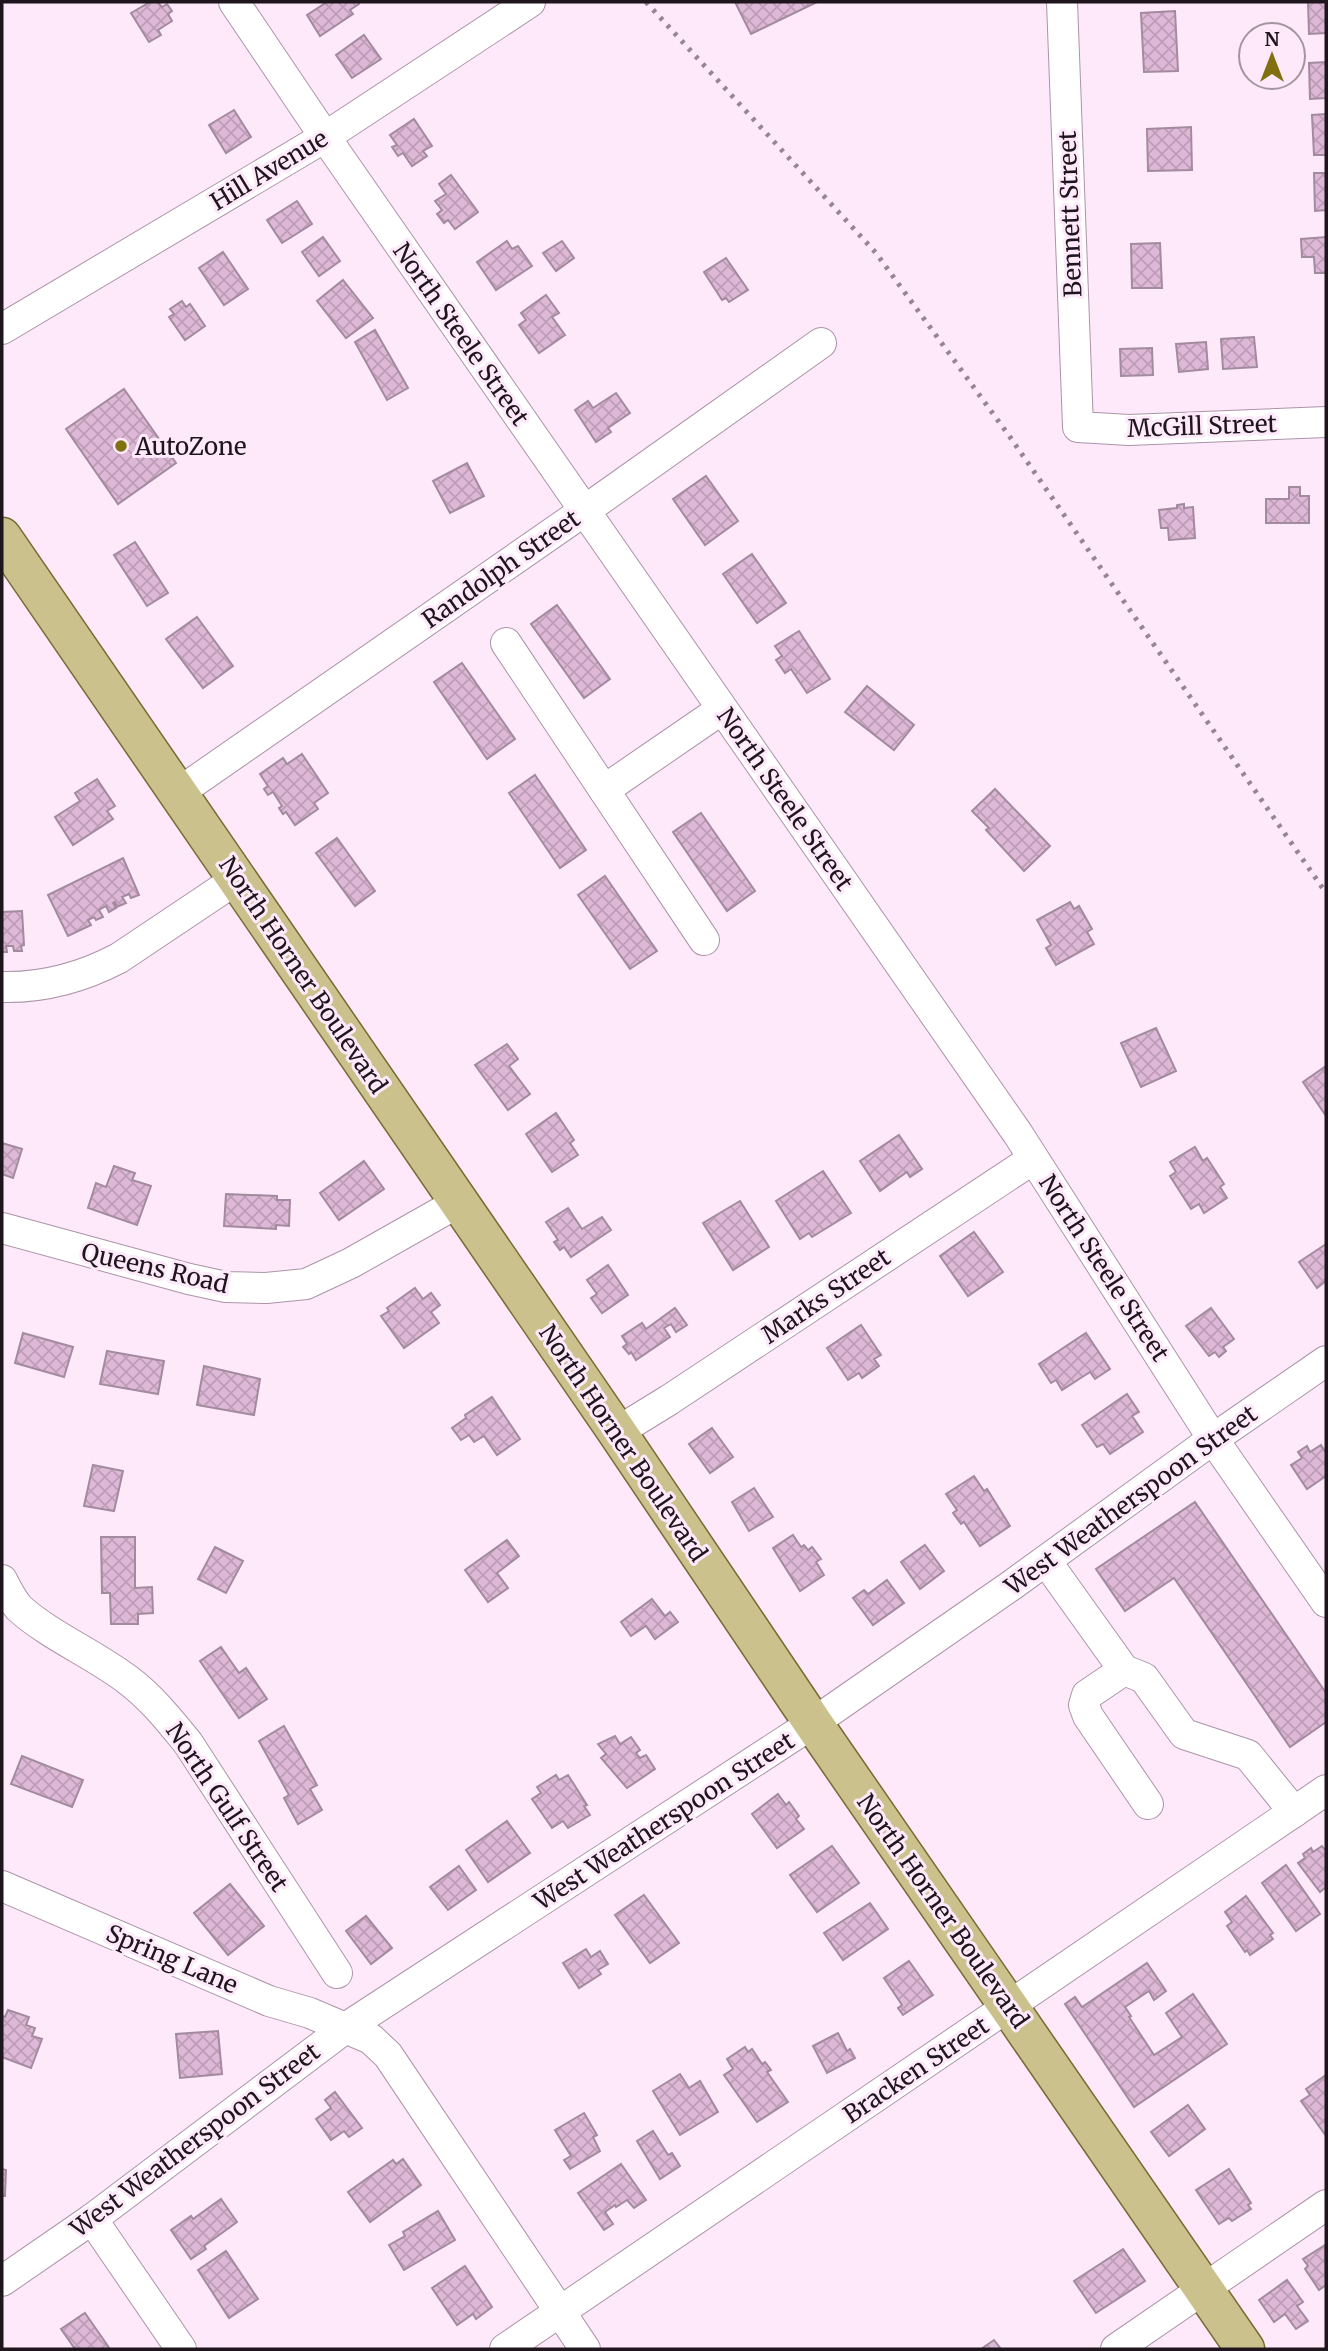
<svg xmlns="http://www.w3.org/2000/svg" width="1328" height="2351" font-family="Merriweather,serif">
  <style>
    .building { fill: url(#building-cross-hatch); stroke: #a38b9f; stroke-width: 2 }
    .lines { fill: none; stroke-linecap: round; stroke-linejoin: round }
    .minor-casing { stroke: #ac94a8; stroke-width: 32 }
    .major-casing { stroke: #776a33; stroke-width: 41 }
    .minor { stroke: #fff; stroke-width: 30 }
    .major { stroke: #cac18c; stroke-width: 38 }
    .rail { stroke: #968693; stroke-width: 5; stroke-dasharray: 3.5 7; stroke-linecap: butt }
    .poi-dot { fill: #80700f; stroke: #fee9fa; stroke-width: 2.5 }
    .labels { text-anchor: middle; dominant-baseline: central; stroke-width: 6; stroke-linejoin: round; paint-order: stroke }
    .street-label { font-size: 24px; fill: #1e151d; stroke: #fee9fa }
    .poi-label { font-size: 24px; fill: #1e151d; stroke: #fee9fa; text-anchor: start }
  </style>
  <defs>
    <pattern id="building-cross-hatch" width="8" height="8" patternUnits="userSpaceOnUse" patternTransform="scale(1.75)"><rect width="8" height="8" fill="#deb8d7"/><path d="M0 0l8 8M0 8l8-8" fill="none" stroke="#be9db8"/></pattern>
  </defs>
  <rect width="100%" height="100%" fill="#fee9fa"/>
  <g class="building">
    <path d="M150 2H158L162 7 167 4 172 11 168 14 172 21 158 30 161 35 149 42 131 13Z"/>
    <path d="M327 2H358L359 4 350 10 353 14 320 36 307 15Z"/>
    <path d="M735 2H817L751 34Z"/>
    <path d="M1308 2H1326V33L1309 34Z"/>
    <path d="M1175 11 1178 71 1144 72 1141 13Z"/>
    <path d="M364 35 381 59 352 78 336 55Z"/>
    <path d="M1326 62V98L1310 99 1309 63Z"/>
    <path d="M234 110 251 137 226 153 209 125Z"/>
    <path d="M1326 114V155H1314L1312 115Z"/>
    <path d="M414 119 432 146 423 151 427 156 412 166 403 153 398 156 392 147 397 145 390 135Z"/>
    <path d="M1191 127 1192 170 1148 171 1147 129Z"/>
    <path d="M1314 173H1326V210L1315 211Z"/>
    <path d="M451 175 478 212 455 229 448 220 444 223 437 214 442 210 435 201 446 194 439 184Z"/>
    <path d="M297 201 312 224 282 243 267 220Z"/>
    <path d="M323 237 340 261 319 276 302 252Z"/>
    <path d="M1326 237V273H1315L1314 257H1302L1301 239Z"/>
    <path d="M507 241 512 249 518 246 532 266 496 290 477 262Z"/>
    <path d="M562 241 574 258 556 271 543 253Z"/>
    <path d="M1160 243 1162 288H1132L1131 244Z"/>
    <path d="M223 252 248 289 224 305 199 268Z"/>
    <path d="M726 258 748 290 729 302 726 298 722 300 704 272Z"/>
    <path d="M343 280 373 318 346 338 317 301Z"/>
    <path d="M546 295 559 313 552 317 565 335 539 353 519 325 526 320 521 313Z"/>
    <path d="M182 301 186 307 190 304 205 326 185 340 169 317 174 314 170 309Z"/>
    <path d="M375 330 408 388 387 400 355 342Z"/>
    <path d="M1254 337 1257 367 1223 369 1221 339Z"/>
    <path d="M1206 342 1208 369 1179 372 1176 344Z"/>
    <path d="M1152 348 1153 375 1121 376 1120 349Z"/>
    <path d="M124 389 176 463 118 504 66 429Z"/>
    <path d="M616 393 630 413 608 428 611 432 596 442 575 410 588 401 593 408Z"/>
    <path d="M467 463 484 496 450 513 433 481Z"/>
    <path d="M706 476 738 521 705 545 673 499Z"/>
    <path d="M1289 487H1300V496H1309V523H1266V499H1289Z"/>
    <path d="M1184 504V508L1193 507 1195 538 1169 540 1168 528H1161L1159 510 1177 508V505Z"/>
    <path d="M135 542 168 593 147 606 114 555Z"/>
    <path d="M752 554 786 603 757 623 723 574Z"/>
    <path d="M557 605 610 679 584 698 531 624Z"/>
    <path d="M197 617 233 666 203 688 166 639Z"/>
    <path d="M799 631 830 679 807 693 791 669 785 673 776 660 782 656 775 646Z"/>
    <path d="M462 663 515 739 487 759 434 682Z"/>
    <path d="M867 686 914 725 894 750 845 712Z"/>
    <path d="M302 754 328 793 314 803 318 809 295 825 286 812 283 814 279 808 282 806 273 792 268 795 264 789 268 786 260 774 283 758 287 764Z"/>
    <path d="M535 775 586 850 560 868 509 793Z"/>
    <path d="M97 779 115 806 107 811 113 819 73 845 55 817 80 801 75 793Z"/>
    <path d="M995 789 1050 846 1024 871 986 830 989 828 972 811Z"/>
    <path d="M701 813 755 891 727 911 673 832Z"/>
    <path d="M337 838 375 891 355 906 316 853Z"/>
    <path d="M123 858 139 895 131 898 129 894 122 897 126 903 117 907 115 902 113 903 116 908 109 912 106 906 99 910 103 917 96 920 94 917 88 920 91 925 68 936 48 895Z"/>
    <path d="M605 876 657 951 630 969 578 895Z"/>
    <path d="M1070 902 1074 909 1079 906 1092 929 1087 932 1094 944 1056 965 1046 948 1051 945 1037 920Z"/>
    <path d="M22 911 24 945 21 946 22 951H14L13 946H6L7 952H2V912Z"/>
    <path d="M1156 1028 1176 1071 1141 1087 1121 1043Z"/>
    <path d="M507 1044 518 1059 509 1066 530 1094 508 1110 475 1065Z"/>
    <path d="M1326 1066V1116L1303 1082Z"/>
    <path d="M556 1113 574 1140 570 1143 578 1155 552 1172 526 1134Z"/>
    <path d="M899 1135 922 1169 910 1177 907 1172 880 1191 860 1161Z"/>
    <path d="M2 1143 22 1149 13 1178 2 1174Z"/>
    <path d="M1195 1147 1203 1161 1207 1158 1224 1184 1220 1187 1227 1198 1204 1213 1199 1204 1191 1209 1170 1176 1176 1172 1170 1162Z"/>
    <path d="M364 1161 384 1189 339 1220 320 1193Z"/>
    <path d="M114 1166 135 1173 132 1180 151 1186 137 1225 88 1208 96 1183 106 1187Z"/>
    <path d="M823 1171 851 1213 812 1237 809 1233 800 1239 776 1201Z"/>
    <path d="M226 1194 277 1196V1200H290L289 1226 276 1225V1229L224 1226Z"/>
    <path d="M740 1201 769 1247 733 1270 703 1223Z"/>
    <path d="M568 1208 582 1229 602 1217 611 1230 571 1257 564 1247 560 1250 554 1242 558 1240 546 1222Z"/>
    <path d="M974 1232 1003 1272 968 1296 940 1256Z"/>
    <path d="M1326 1244V1281L1317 1288 1299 1262Z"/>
    <path d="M608 1265 628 1295 602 1313 591 1298 597 1294 587 1280Z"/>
    <path d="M415 1288 423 1299 431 1293 440 1305 431 1312 439 1323 404 1348 381 1316 389 1311 387 1308Z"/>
    <path d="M675 1308 687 1325 676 1332 671 1324 664 1328 670 1337 636 1360 631 1352 629 1354 623 1347 627 1344 622 1336 642 1323 646 1329Z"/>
    <path d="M1211 1308 1234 1339 1223 1347 1226 1351 1219 1357 1215 1352 1209 1356 1186 1326Z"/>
    <path d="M861 1325 881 1355 874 1359 879 1366 862 1378 859 1373 848 1380 827 1348Z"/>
    <path d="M23 1333 73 1347 64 1377 15 1363Z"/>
    <path d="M1086 1333 1110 1369 1095 1379 1090 1372 1062 1390 1056 1380 1051 1383 1039 1364Z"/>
    <path d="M107 1351 164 1361 158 1394 100 1384Z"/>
    <path d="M204 1366 260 1379 254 1415 197 1405Z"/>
    <path d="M1127 1394 1139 1412 1132 1416 1143 1432 1110 1454 1103 1444 1097 1447 1082 1425Z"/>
    <path d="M492 1397 520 1439 497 1455 484 1436 474 1442 469 1435 461 1440 452 1428 466 1418 465 1415Z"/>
    <path d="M712 1428 733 1457 710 1473 689 1444Z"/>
    <path d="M1321 1445 1326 1453V1476L1307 1489 1291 1465 1302 1458 1298 1452 1307 1446 1310 1452Z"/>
    <path d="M93 1465 123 1471 114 1511 84 1506Z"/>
    <path d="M974 1476 984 1491 987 1489 1010 1526 980 1546 964 1522 961 1524 953 1513 957 1510 946 1494Z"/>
    <path d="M754 1488 773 1517 749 1531 732 1502Z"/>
    <path d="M1195 1502 1326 1693V1722L1290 1747 1174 1578 1125 1611 1096 1569Z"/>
    <path d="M793 1535 801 1547 804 1545 808 1550 812 1547 821 1559 816 1562 824 1575 800 1591 773 1548Z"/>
    <path d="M101 1537H135V1588L152 1587 153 1613 138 1614V1624H111L110 1593H102Z"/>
    <path d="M507 1540 519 1556 497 1573 508 1588 488 1602 465 1570Z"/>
    <path d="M925 1545 944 1571 920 1589 901 1562Z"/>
    <path d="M215 1547 243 1561 226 1593 198 1579Z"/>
    <path d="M887 1580 904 1603 873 1625 853 1598 864 1590 868 1594Z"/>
    <path d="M652 1599 665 1616 670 1612 678 1622 655 1639 646 1626 631 1636 621 1622Z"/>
    <path d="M221 1647 239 1673 246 1668 267 1699 239 1718 200 1661Z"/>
    <path d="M284 1726 317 1785 310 1789 322 1810 298 1824 284 1798 289 1795 259 1741Z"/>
    <path d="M615 1736 620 1744 631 1737 640 1750 636 1753 640 1758 646 1755 655 1769 627 1788 601 1758 606 1754 598 1744Z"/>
    <path d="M22 1756 83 1780 72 1807 11 1784Z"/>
    <path d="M556 1775 559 1780 568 1775 587 1805 584 1806 590 1815 568 1828 563 1821 552 1828 532 1799 541 1793 537 1787Z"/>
    <path d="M778 1794 786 1805 789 1802 799 1816 796 1819 804 1829 777 1848 752 1814Z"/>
    <path d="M507 1821 530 1853 488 1882 466 1850Z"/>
    <path d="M832 1846 859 1883 817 1912 790 1875Z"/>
    <path d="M1322 1846 1326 1851V1887L1320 1892 1298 1863 1305 1858 1303 1854 1311 1848 1313 1852Z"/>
    <path d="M1286 1865 1320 1914 1296 1931 1262 1883Z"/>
    <path d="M459 1866 476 1890 448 1910 430 1887Z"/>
    <path d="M230 1884 264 1926 228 1955 194 1913Z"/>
    <path d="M644 1895 679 1943 650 1963 615 1915Z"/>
    <path d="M1246 1896 1273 1933 1270 1935 1273 1939 1250 1955 1247 1950 1245 1952 1227 1926 1232 1922 1225 1912Z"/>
    <path d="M870 1903 888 1929 843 1960 824 1933Z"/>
    <path d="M366 1916 392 1948 371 1964 346 1931Z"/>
    <path d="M586 1949 591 1957 600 1951 608 1964 598 1970 601 1974 579 1988 563 1963Z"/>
    <path d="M909 1961 933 1995 903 2015 898 2008 902 2005 884 1978Z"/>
    <path d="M1147 1963 1166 1991 1154 2000 1149 1991 1125 2007 1131 2016 1129 2017 1154 2055 1182 2037 1166 2013 1193 1994 1227 2044 1134 2107 1065 2004 1075 1997 1082 2007Z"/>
    <path d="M8 2010 29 2017 26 2025 35 2028 32 2036 42 2039 31 2068 2 2057V2016L5 2017Z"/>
    <path d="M218 2031 222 2074 180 2078 176 2034Z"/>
    <path d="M838 2033 847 2051 850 2049 855 2058 827 2073 813 2046Z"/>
    <path d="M745 2047 748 2052 752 2049 762 2064 765 2062 771 2070 767 2072 788 2102 757 2122 724 2075 733 2069 727 2059Z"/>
    <path d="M680 2074 689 2088 700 2081 718 2112 680 2135 653 2091Z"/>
    <path d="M1326 2075V2136L1301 2101 1310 2095 1306 2089Z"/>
    <path d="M335 2092 362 2128 349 2137 344 2131 331 2140 316 2119 331 2108 325 2100Z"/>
    <path d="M1188 2105 1205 2129 1169 2156 1151 2132Z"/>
    <path d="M584 2113 597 2135 593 2137 600 2151 570 2169 564 2160 571 2156 555 2130Z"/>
    <path d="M653 2131 668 2155 672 2153 680 2166 660 2179 637 2141Z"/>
    <path d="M403 2159 421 2185 370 2222 348 2192 393 2160 396 2164Z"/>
    <path d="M621 2164 646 2200 634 2208 627 2200 616 2207 615 2205 605 2212 613 2224 604 2230 578 2193Z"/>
    <path d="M2 2169 6 2170 5 2196H2Z"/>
    <path d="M1229 2169 1251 2203 1248 2205 1251 2209 1232 2221 1229 2218 1219 2224 1196 2190Z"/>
    <path d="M221 2199 237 2222 204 2246 206 2249 191 2259 171 2230 191 2216 193 2219Z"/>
    <path d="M438 2211 455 2240 404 2270 389 2245 405 2236 403 2232Z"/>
    <path d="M1325 2245 1326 2285 1319 2290 1305 2269 1308 2266 1303 2259Z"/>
    <path d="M1123 2249 1145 2281 1096 2313 1074 2281Z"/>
    <path d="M226 2251 258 2299 229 2318 198 2270Z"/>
    <path d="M465 2266 492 2307 476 2319 473 2314 457 2325 432 2288Z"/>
    <path d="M1287 2280 1303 2302 1297 2306 1308 2321 1296 2329 1285 2314 1274 2322 1259 2300Z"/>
    <path d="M85 2313 110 2349H75L61 2329Z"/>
    <path d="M994 2340 1001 2349H981Z"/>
  </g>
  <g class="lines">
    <defs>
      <g id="minor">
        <path d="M234 2 325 137 1018 1134 1213 1439 1326 1602"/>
        <path d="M1062 2 1078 427 1129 430 1326 422"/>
        <path d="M2 329 325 137 530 2"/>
        <path d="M506 643 704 940"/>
        <path d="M604 790 722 709"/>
        <path d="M178 793 584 511 821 343"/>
        <path d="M2 987C44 988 81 978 119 958L237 879"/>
        <path d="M2 1228 189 1279 226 1287 266 1288 306 1284 351 1263 459 1202"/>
        <path d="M617 1432 669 1400 1033 1159"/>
        <path d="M1046 1561 1124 1670"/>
        <path d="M2 1580C7 1590 12 1600 19 1608 50 1636 94 1654 128 1680 151 1697 170 1721 188 1743L337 1973"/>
        <path d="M1148 1804 1088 1716 1084 1705 1087 1695 1124 1670 1144 1678 1184 1734 1248 1755 1294 1812"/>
        <path d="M2 1886 269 2001 310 2013 371 2039 388 2055 585 2349"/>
        <path d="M92 2219 181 2349"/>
        <path d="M2 2281 92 2219 344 2029 813 1723 1012 1585 1213 1439 1326 1361"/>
        <path d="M505 2349 1326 1790"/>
        <path d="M1116 2349 1326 2205"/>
      </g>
      <path id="major" d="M2 537 617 1432 813 1723 1245 2349"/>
    </defs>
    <use href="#minor" class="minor-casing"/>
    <use href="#major" class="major-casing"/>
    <use href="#minor" class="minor"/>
    <use href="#major" class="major"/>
    <path class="rail" d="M646 2 876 253 1010 437 1326 893"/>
  </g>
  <circle class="poi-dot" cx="121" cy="446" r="7"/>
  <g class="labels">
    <g class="street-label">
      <text transform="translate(269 170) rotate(-31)">Hill Avenue</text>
      <text transform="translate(1070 214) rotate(-92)">Bennett Street</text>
      <text transform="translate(461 334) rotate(55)">North Steele Street</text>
      <text transform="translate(1202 426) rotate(-2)">McGill Street</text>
      <text transform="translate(501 569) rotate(-35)">Randolph Street</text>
      <text transform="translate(785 799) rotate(55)">North Steele Street</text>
      <text transform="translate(303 975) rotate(56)">North Horner Boulevard</text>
      <text transform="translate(155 1268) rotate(13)">Queens Road</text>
      <text transform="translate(1104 1268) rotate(57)">North Steele Street</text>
      <text transform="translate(826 1296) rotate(-34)">Marks Street</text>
      <text transform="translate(623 1443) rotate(56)">North Horner Boulevard</text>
      <text transform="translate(1131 1500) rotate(-36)">West Weatherspoon Street</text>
      <text transform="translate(227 1807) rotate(56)">North Gulf Street</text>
      <text transform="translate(664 1821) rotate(-33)">West Weatherspoon Street</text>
      <text transform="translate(943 1911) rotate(55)">North Horner Boulevard</text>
      <text transform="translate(172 1959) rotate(23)">Spring Lane</text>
      <text transform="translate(916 2070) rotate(-34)">Bracken Street</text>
      <text transform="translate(195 2140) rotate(-37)">West Weatherspoon Street</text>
    </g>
    <g class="poi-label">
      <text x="135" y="446">AutoZone</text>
    </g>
  </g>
  <rect width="1328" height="2351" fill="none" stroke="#1e151d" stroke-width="7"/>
  <g transform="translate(1272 56)"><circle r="33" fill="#fee9fa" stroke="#a494a2" stroke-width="2"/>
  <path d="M0-5L12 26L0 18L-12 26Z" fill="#80700f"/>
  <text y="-10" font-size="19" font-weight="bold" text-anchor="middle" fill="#1e151d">N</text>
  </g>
</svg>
